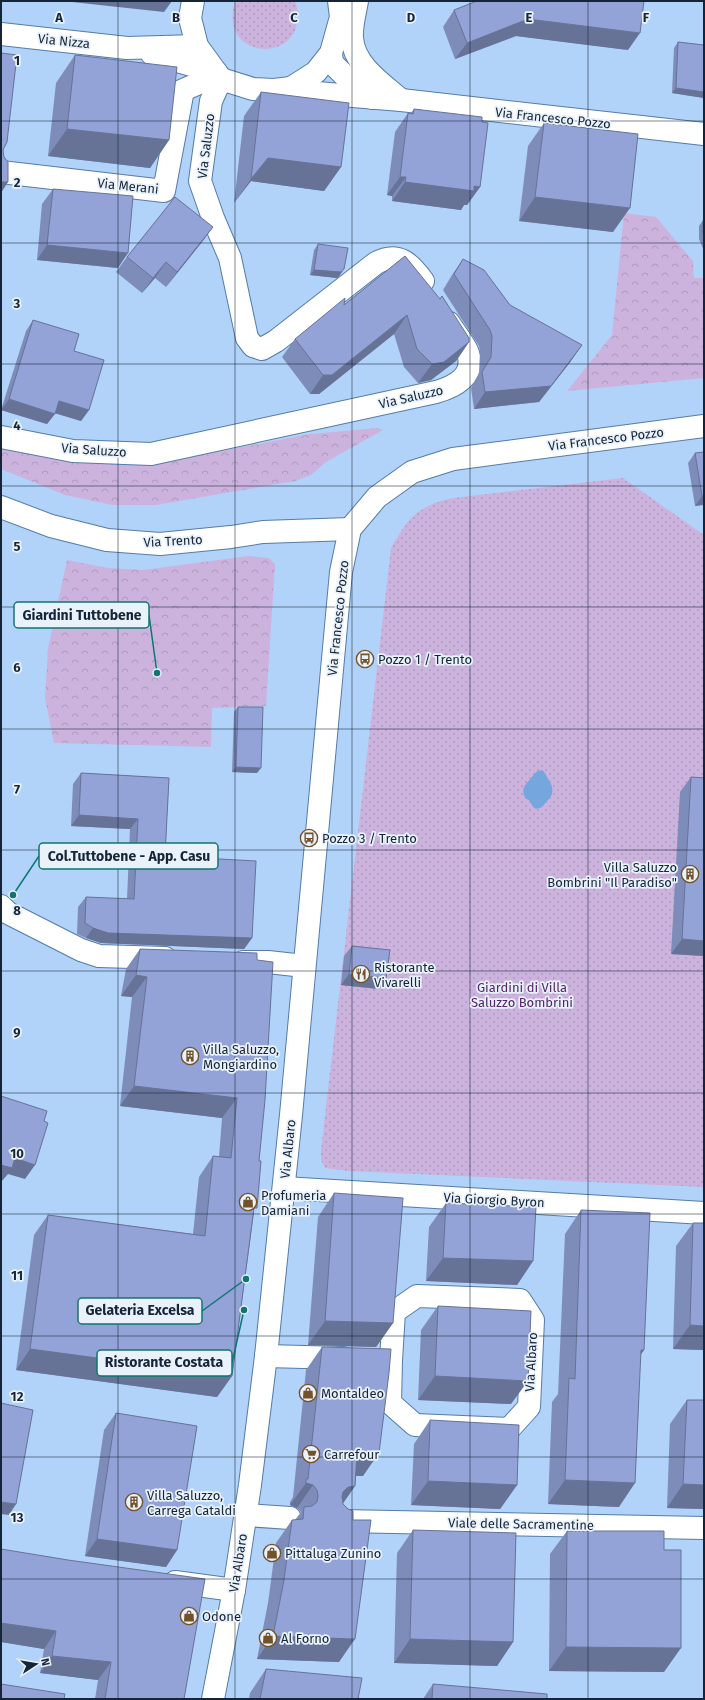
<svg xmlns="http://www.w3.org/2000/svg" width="705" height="1700" font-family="'Fira Sans',sans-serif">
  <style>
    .grass { fill: url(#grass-dots) }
    .park { fill: url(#park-crowns) }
    .water { fill: #75a7de }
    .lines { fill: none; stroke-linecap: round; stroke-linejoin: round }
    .minor-casing { stroke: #547ca7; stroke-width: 24 }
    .tertiary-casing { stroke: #547ca7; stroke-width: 24 }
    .secondary-casing { stroke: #547ca7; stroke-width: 24 }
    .minor { stroke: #fff; stroke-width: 22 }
    .tertiary { stroke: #fff; stroke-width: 22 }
    .secondary { stroke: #fff; stroke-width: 22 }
    .wall { fill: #7e8cba }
    .shaded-wall { fill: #677297 }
    .building { fill: #93a3d8; stroke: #677297 }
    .grid { fill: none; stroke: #152537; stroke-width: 1; stroke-opacity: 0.55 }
    .labels { text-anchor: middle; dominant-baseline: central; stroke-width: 3.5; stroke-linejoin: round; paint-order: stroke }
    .street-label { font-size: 13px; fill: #152537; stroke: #e9f1fb }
    .poi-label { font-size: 13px; fill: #152537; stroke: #e9f1fb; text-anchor: start }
    .park-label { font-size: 13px; fill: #54246e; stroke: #e9f1fb }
    .grid-label { font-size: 13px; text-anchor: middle; font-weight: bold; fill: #152537; stroke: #e9f1fb; stroke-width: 3.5; stroke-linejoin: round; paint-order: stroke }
    .leader { fill: none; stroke: #0f766e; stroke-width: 1.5 }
    .callout-dot { fill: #0f766e; stroke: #e9f1fb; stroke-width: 1.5 }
    .callout { fill: #e9f1fb; stroke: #0f766e; stroke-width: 1.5 }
    .callout-label { font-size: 14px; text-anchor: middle; font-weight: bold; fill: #152537 }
  </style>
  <defs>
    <pattern id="grass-dots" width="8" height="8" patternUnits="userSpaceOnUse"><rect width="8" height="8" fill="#ccb3de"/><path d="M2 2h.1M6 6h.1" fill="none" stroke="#ae9abf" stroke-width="1.8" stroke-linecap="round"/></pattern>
    <pattern id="park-crowns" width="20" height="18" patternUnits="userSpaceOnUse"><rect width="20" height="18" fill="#ccb3de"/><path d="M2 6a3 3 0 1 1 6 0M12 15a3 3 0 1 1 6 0" fill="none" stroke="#ae9abf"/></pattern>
  </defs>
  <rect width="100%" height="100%" fill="#b1d3f9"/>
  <g class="grass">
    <path d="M235 1H295C298 8 298 15 297 22 293 63 218 58 235 1Z"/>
    <path d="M623 478 704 535V1187L349 1171 325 1168 321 1160V1150L391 548C409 517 417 506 453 498Z"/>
  </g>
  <g class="park">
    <path d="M624 213 656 217 693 261 694 278H704V378L567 391 612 335Z"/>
    <path d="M377 428 383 430 326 462 311 475 295 481 156 505H112L65 495 1 469V448L73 463 153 464 310 434Z"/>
    <path d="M248 556 269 558 275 564 266 706 212 708 211 747 54 743 45 698 48 648 67 560 109 568 143 570Z"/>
  </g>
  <path class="water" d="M542 770C546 773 546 776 549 780 554 789 554 795 546 802 543 806 542 808 536 809L533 807 529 800 526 799C520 789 525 785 532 777 535 773 536 771 542 770Z"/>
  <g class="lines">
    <defs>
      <g id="minor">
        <path d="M357 1C355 13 351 27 352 38 354 66 383 84 401 100"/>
        <path d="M331 53 332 63 355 86 373 98"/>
        <path d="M221 79 211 101 200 181 213 218 230 258 247 338 253 346 262 349 276 341 376 263C398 251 410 263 423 281"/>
        <path d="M1 172 164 191 183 90 218 75"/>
        <path d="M1 437 73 451 151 454 436 392C454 387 476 376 468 353 464 343 455 333 449 323"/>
        <path d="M1 507 51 526 107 540 160 544 231 537 263 532 350 529"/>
        <path d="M1 906 8 913 81 950 99 956 165 958"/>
        <path d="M243 962H268L304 966"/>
        <path d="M284 1188 704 1213"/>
        <path d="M417 1296 520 1300 533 1320 529 1407 509 1429 415 1425 390 1403 391 1360 394 1312Z"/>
        <path d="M266 1356 343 1358"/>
        <path d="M245 1515 290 1518"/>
        <path d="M341 1521 704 1528"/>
        <path d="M175 1582 234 1590"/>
      </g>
      <g id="tertiary">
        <path d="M1 34 127 48 197 46"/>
        <path d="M152 54 216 72"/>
        <path d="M291 88 316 72 331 53 341 17 339 1"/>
      </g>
      <g id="secondary">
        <path d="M193 1 190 18 197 46 221 79 253 89 274 90 291 88 317 93 401 100 704 134"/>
        <path d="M213 1699 234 1590 250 1485 266 1356 291 1115 341 572 350 529 377 497 412 472 453 459 704 426"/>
      </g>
    </defs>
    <use href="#minor" class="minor-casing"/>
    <use href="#tertiary" class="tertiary-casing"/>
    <use href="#secondary" class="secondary-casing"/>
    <use href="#minor" class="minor"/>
    <use href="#tertiary" class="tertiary"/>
    <use href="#secondary" class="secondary"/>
  </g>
  <g class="wall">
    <path d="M454 10 628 50 516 36 455 59 443 27Z"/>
    <path d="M678 42 704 45V98L672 93 674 48Z"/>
    <path d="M75 55 169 140 150 168 48 156 56 83Z"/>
    <path d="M261 92 341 167 324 191 251 181 234 203 244 116Z"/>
    <path d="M414 109 482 122 480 187 467 205H464L461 210 392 201V196L387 195 395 132 408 113H411Z"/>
    <path d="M544 123 613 232 519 221 528 146Z"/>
    <path d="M53 189 118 268 37 260 42 204Z"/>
    <path d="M704 219V251L699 239V226Z"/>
    <path d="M213 227 202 242 166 287 155 278 142 293 116 272 127 257Z"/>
    <path d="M318 244 340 275 337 278 310 275 314 250Z"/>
    <path d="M405 256 469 342 456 361 431 380 418 383 404 367 394 334 319 394H310L282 357 295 339 344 305Z"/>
    <path d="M463 259 510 305 571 361 539 402 474 409 471 388 479 373 480 352 479 346 443 290 452 275Z"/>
    <path d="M33 320 74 351 89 410 81 421 55 413 47 424 1 410 26 331Z"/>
    <path d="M704 452V507L702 505 695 506 688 463 695 453Z"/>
    <path d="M238 707 257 773 232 772 234 712Z"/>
    <path d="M81 773 169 778 165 856 252 938 244 949 101 943 86 938 77 934 78 907 86 897 127 899 130 829 71 826 73 784Z"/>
    <path d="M691 777 704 778V956L671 954 680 792Z"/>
    <path d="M352 946 386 978 379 989 341 985 344 956Z"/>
    <path d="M140 949 257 960 254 1212 232 1376 217 1397 16 1370 34 1235 48 1215 193 1234 199 1177 213 1156 219 1157 222 1118 120 1106 132 997 121 996 126 969Z"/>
    <path d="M334 1193 393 1323 376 1347 308 1345 318 1217Z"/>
    <path d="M446 1203 533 1261 517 1285 426 1281 429 1227Z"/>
    <path d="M581 1210 644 1350 640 1355 619 1507 548 1504 552 1402 558 1394 565 1234Z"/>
    <path d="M693 1223 704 1350 673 1349 676 1246Z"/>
    <path d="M438 1306 511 1404 418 1400 421 1330Z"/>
    <path d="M322 1347 363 1476H355V1486L343 1503 339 1662 257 1659 268 1603 276 1543 292 1520H295L301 1512 297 1508 290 1505V1502L293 1497 306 1370Z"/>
    <path d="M687 1400 704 1509 667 1508 670 1424Z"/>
    <path d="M116 1413 177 1550 166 1567 85 1556 104 1430Z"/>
    <path d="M430 1420 517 1485 500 1509 411 1505 414 1444Z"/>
    <path d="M413 1530 513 1642 497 1666 394 1663 397 1553Z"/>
    <path d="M567 1531 664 1550V1672L549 1671 550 1554Z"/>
    <path d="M1 1549 184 1699H95L98 1680 40 1673 44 1649 1 1642Z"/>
    <path d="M266 1669 358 1699H249L250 1693Z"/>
    <path d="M433 1684 547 1699H423Z"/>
  </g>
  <g class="shaded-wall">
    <path d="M63 1H172L164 12Z"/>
    <path d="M528 19 640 33 628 50 516 36 455 59 467 43Z"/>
    <path d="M676 88 704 92V98L672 93Z"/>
    <path d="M67 129 169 140 150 168 48 156Z"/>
    <path d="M268 158 341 167 324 191 251 181 234 203 251 179Z"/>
    <path d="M400 177H406L392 196 387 195Z"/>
    <path d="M1 182H8L1 193Z"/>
    <path d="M405 182 474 186 480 187 467 205H464L461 210 392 201Z"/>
    <path d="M535 197 630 208 613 232 519 221Z"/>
    <path d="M213 227 202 242 166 287 177 272Z"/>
    <path d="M47 245 128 253 118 268 37 260Z"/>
    <path d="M166 262 155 278 142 293 153 278Z"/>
    <path d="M344 269 340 275 337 278 310 275 314 270Z"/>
    <path d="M407 315 394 334 319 394H310L323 375Z"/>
    <path d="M469 342 456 361 431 380 418 383 432 364Z"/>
    <path d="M582 345 571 361 539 402 474 409 485 392Z"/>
    <path d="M9 399 55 414 47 424 1 410Z"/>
    <path d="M59 401 89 410 81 421 51 412Z"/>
    <path d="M702 496H704V502L702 505 695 506Z"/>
    <path d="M236 767 261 768 257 773 232 772Z"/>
    <path d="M79 815 138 819 130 829 71 826Z"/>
    <path d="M93 928 252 938 244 949 101 943 86 938Z"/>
    <path d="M682 939 704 941V956L671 954Z"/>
    <path d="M349 974 386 978 379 989 341 985Z"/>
    <path d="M136 975 147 977 132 997 121 996Z"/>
    <path d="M134 1086 237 1098 222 1118 120 1106Z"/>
    <path d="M15 1158 35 1165 25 1179 8 1174 1 1182V1165Z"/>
    <path d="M443 1258 533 1261 517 1285 426 1281Z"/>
    <path d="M325 1321 393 1323 376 1347 308 1345Z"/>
    <path d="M690 1325 704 1326V1350L673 1349Z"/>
    <path d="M30 1349 232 1376 217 1397 16 1370Z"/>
    <path d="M641 1350H644L627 1374Z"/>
    <path d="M435 1376 528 1381 511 1404 418 1400Z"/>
    <path d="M357 1453H379L363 1476H341Z"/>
    <path d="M565 1480 635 1483 619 1507 548 1504Z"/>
    <path d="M428 1481 517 1485 500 1509 411 1505Z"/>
    <path d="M306 1483 313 1485 297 1508 290 1505Z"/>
    <path d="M683 1484 704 1485V1509L667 1508Z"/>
    <path d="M355 1486 339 1509 343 1492 348 1487Z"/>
    <path d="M1 1502 16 1504 9 1515 1 1514Z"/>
    <path d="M97 1539 177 1550 166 1567 85 1556Z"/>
    <path d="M1 1623 56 1631 44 1649 1 1642Z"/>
    <path d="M273 1636 355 1639 339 1662 257 1659Z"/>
    <path d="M410 1639 513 1642 497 1666 394 1663Z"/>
    <path d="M566 1647 681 1648 664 1672 549 1671Z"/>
    <path d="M52 1656 111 1662 98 1680 40 1673Z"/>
  </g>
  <g class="building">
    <path d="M477 1H644L640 33 528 19 467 43 454 10Z"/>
    <path d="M678 42 704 45V92L676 88Z"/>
    <path d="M1 53 17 55 7 142 3 150 4 157 8 162V182H1Z"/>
    <path d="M75 55 177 67 169 140 67 129Z"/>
    <path d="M261 92 349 103 341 167 268 158 251 179Z"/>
    <path d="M414 109 482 117V122L488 123 480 187 474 186V191L405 182 406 177H400L408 113 413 114Z"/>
    <path d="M544 123 638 134 630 208 535 197Z"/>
    <path d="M53 189 133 196 128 253 47 245Z"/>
    <path d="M175 197 213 227 177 272 166 262 153 278 127 257Z"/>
    <path d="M704 219V236L703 234V221Z"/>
    <path d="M318 244 348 248 344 269 341 272 314 270Z"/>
    <path d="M405 256 440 299 442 296 469 338V342L444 362 432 364 417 349 407 315 332 375H323L295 339 345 298 344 305Z"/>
    <path d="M463 259 484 270 510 305 582 345 551 386 485 392 482 372 491 357 492 336 490 330 454 274Z"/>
    <path d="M33 320 79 334 74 351 104 360 89 410 59 401 55 414 9 399Z"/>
    <path d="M704 452V496H702L695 453Z"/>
    <path d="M238 707H263L261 768 236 767Z"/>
    <path d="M81 773 169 778 165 856 256 861 252 938 108 933 93 928 85 923 86 897 134 899 138 819 79 815Z"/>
    <path d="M691 777 704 778V941L682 939Z"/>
    <path d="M352 946 390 950 386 978 349 974Z"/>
    <path d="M140 949 257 953V960L273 962 265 1100 259 1161H261L257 1208H254L232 1376 30 1349 48 1215 205 1236 213 1156 231 1158 237 1098 134 1086 147 977 136 975Z"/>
    <path d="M1 1096 47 1111 44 1121 48 1123 35 1165 15 1158 12 1168 1 1165Z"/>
    <path d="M334 1193 403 1198 393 1323 325 1321Z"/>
    <path d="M446 1203 536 1207 533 1261 443 1258Z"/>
    <path d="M581 1210 650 1213 644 1350H641L635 1483 565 1480 569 1378 575 1379Z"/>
    <path d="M693 1223H704V1326L690 1325Z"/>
    <path d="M438 1306 531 1311 528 1381 435 1376Z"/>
    <path d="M322 1347 391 1349 389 1373 379 1453H357L355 1486 348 1487 343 1492 342 1497 343 1504 348 1509 353 1511V1520H371L355 1639 273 1636 284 1580 292 1520 303 1519 304 1507 312 1506 317 1502 318 1496 317 1490 313 1485 306 1483V1479H308Z"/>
    <path d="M687 1400H704V1485L683 1484Z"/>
    <path d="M1 1403 33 1410 16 1504 1 1502Z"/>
    <path d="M116 1413 197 1426 177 1550 97 1539Z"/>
    <path d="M430 1420 519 1425 517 1485 428 1481Z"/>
    <path d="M413 1530 516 1533 513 1642 410 1639Z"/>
    <path d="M567 1531H664V1550H681V1648L566 1647Z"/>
    <path d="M1 1549 68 1560 205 1579 184 1699H105L111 1662 52 1656 56 1631 1 1623Z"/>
    <path d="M266 1669 362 1678 358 1699H260Z"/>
    <path d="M1 1684 65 1694 64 1699H1Z"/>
    <path d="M433 1684 547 1694V1699H432Z"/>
  </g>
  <path class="grid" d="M118 1V1699M235 1V1699M352 1V1699M470 1V1699M588 1V1699M1 121H704M1 243H704M1 364H704M1 486H704M1 607H704M1 729H704M1 850H704M1 971H704M1 1093H704M1 1214H704M1 1336H704M1 1457H704M1 1579H704"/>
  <defs>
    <symbol id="bus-ring" viewBox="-11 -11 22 22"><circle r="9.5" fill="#e9f1fb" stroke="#735229" stroke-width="1.5"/><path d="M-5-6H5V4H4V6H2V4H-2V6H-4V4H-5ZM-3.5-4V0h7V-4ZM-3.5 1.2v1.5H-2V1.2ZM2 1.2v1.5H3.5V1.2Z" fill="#735229"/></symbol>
    <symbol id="building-ring" viewBox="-11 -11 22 22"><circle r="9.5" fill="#e9f1fb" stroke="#735229" stroke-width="1.5"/><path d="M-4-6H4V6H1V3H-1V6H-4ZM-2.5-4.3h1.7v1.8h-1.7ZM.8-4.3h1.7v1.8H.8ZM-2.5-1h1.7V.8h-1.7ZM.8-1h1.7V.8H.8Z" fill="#735229"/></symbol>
    <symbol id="restaurant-ring" viewBox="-11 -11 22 22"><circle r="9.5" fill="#e9f1fb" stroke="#735229" stroke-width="1.5"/><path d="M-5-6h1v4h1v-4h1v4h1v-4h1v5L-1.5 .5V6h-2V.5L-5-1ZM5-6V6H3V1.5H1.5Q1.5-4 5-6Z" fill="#735229"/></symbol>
    <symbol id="shop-ring" viewBox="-11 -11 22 22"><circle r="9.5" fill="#e9f1fb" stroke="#735229" stroke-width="1.5"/><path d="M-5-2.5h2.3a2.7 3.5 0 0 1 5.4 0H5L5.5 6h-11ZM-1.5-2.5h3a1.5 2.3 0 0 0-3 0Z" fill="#735229"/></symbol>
    <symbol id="supermarket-ring" viewBox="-11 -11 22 22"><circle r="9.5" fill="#e9f1fb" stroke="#735229" stroke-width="1.5"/><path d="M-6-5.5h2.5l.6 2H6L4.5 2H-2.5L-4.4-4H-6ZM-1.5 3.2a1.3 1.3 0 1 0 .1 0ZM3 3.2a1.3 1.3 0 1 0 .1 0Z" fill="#735229"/></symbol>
  </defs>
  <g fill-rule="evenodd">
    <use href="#bus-ring" x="355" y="649" width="20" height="20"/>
    <use href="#bus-ring" x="299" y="828" width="20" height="20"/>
    <use href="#building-ring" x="680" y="864" width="20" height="20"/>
    <use href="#restaurant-ring" x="351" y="964" width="20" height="20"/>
    <use href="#building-ring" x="180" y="1046" width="20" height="20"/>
    <use href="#shop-ring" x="238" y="1192" width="20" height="20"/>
    <use href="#shop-ring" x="298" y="1383" width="20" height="20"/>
    <use href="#supermarket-ring" x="301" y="1444" width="20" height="20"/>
    <use href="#building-ring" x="124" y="1492" width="20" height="20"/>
    <use href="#shop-ring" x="262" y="1543" width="20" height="20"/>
    <use href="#shop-ring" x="179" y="1606" width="20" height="20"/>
    <use href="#shop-ring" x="258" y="1628" width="20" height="20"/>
  </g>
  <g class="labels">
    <g class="street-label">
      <text transform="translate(64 41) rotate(6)">Via Nizza</text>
      <text transform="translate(553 118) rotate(6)">Via Francesco Pozzo</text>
      <text transform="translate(206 146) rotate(-83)">Via Saluzzo</text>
      <text transform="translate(128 186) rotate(6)">Via Merani</text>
      <text transform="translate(411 397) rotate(-13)">Via Saluzzo</text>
      <text transform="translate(606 439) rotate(-7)">Via Francesco Pozzo</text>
      <text transform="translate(94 450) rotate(4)">Via Saluzzo</text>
      <text transform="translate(173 541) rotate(-3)">Via Trento</text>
      <text transform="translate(338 618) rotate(-84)">Via Francesco Pozzo</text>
      <text transform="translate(288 1149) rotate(-84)">Via Albaro</text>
      <text transform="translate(494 1200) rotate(3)">Via Giorgio Byron</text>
      <text transform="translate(531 1362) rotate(-87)">Via Albaro</text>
      <text transform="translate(521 1524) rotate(1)">Viale delle Sacramentine</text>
      <text transform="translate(238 1563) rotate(-81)">Via Albaro</text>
    </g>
    <g class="poi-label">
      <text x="378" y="659">Pozzo 1 / Trento</text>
      <text x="322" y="838">Pozzo 3 / Trento</text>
      <text x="677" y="867" text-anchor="end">Villa Saluzzo<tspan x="677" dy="15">Bombrini "Il Paradiso"</tspan></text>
      <text x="374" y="967">Ristorante<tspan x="374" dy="15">Vivarelli</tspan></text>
      <text x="203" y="1049">Villa Saluzzo,<tspan x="203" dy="15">Mongiardino</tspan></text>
      <text x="261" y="1195">Profumeria<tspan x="261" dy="15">Damiani</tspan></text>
      <text x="321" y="1393">Montaldeo</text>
      <text x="324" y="1454">Carrefour</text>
      <text x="147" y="1495">Villa Saluzzo,<tspan x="147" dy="15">Carrega Cataldi</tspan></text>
      <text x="285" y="1553">Pittaluga Zunino</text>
      <text x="202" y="1616">Odone</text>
      <text x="281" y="1638">Al Forno</text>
    </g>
    <g class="park-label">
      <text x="522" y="987">Giardini di Villa<tspan x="522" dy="15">Saluzzo Bombrini</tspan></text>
    </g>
  </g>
  <g class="grid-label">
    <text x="59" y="22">A</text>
    <text x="176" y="22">B</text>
    <text x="294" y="22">C</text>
    <text x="411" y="22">D</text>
    <text x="529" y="22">E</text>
    <text x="646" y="22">F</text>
    <text x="17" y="65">1</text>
    <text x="17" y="187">2</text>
    <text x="17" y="308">3</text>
    <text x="17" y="430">4</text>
    <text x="17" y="551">5</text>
    <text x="17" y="672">6</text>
    <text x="17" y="794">7</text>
    <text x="17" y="915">8</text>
    <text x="17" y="1037">9</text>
    <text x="17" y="1158">10</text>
    <text x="17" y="1280">11</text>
    <text x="17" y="1401">12</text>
    <text x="17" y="1522">13</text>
  </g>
  <path class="leader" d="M157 673L149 615M13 895L39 856M246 1279L202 1311M244 1310L232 1363"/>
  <g class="callout-dot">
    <circle cx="157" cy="673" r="4"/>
    <circle cx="13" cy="895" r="4"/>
    <circle cx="246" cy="1279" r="4"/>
    <circle cx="244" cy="1310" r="4"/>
  </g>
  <g class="callout">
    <rect x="14" y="602" width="135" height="26" rx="4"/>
    <rect x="39" y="843" width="179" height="26" rx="4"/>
    <rect x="78" y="1298" width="124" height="26" rx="4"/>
    <rect x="97" y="1350" width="135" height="26" rx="4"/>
  </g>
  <g class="callout-label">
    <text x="82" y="620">Giardini Tuttobene</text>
    <text x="129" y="861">Col.Tuttobene - App. Casu</text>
    <text x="140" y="1315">Gelateria Excelsa</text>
    <text x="164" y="1367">Ristorante Costata</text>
  </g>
  <rect width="705" height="1700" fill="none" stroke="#152537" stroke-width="4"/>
  <g transform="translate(36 1664) rotate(78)" stroke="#e9f1fb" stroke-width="3" paint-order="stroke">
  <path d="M0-3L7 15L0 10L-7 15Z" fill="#152537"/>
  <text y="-6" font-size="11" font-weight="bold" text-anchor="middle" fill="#152537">N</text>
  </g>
</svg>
